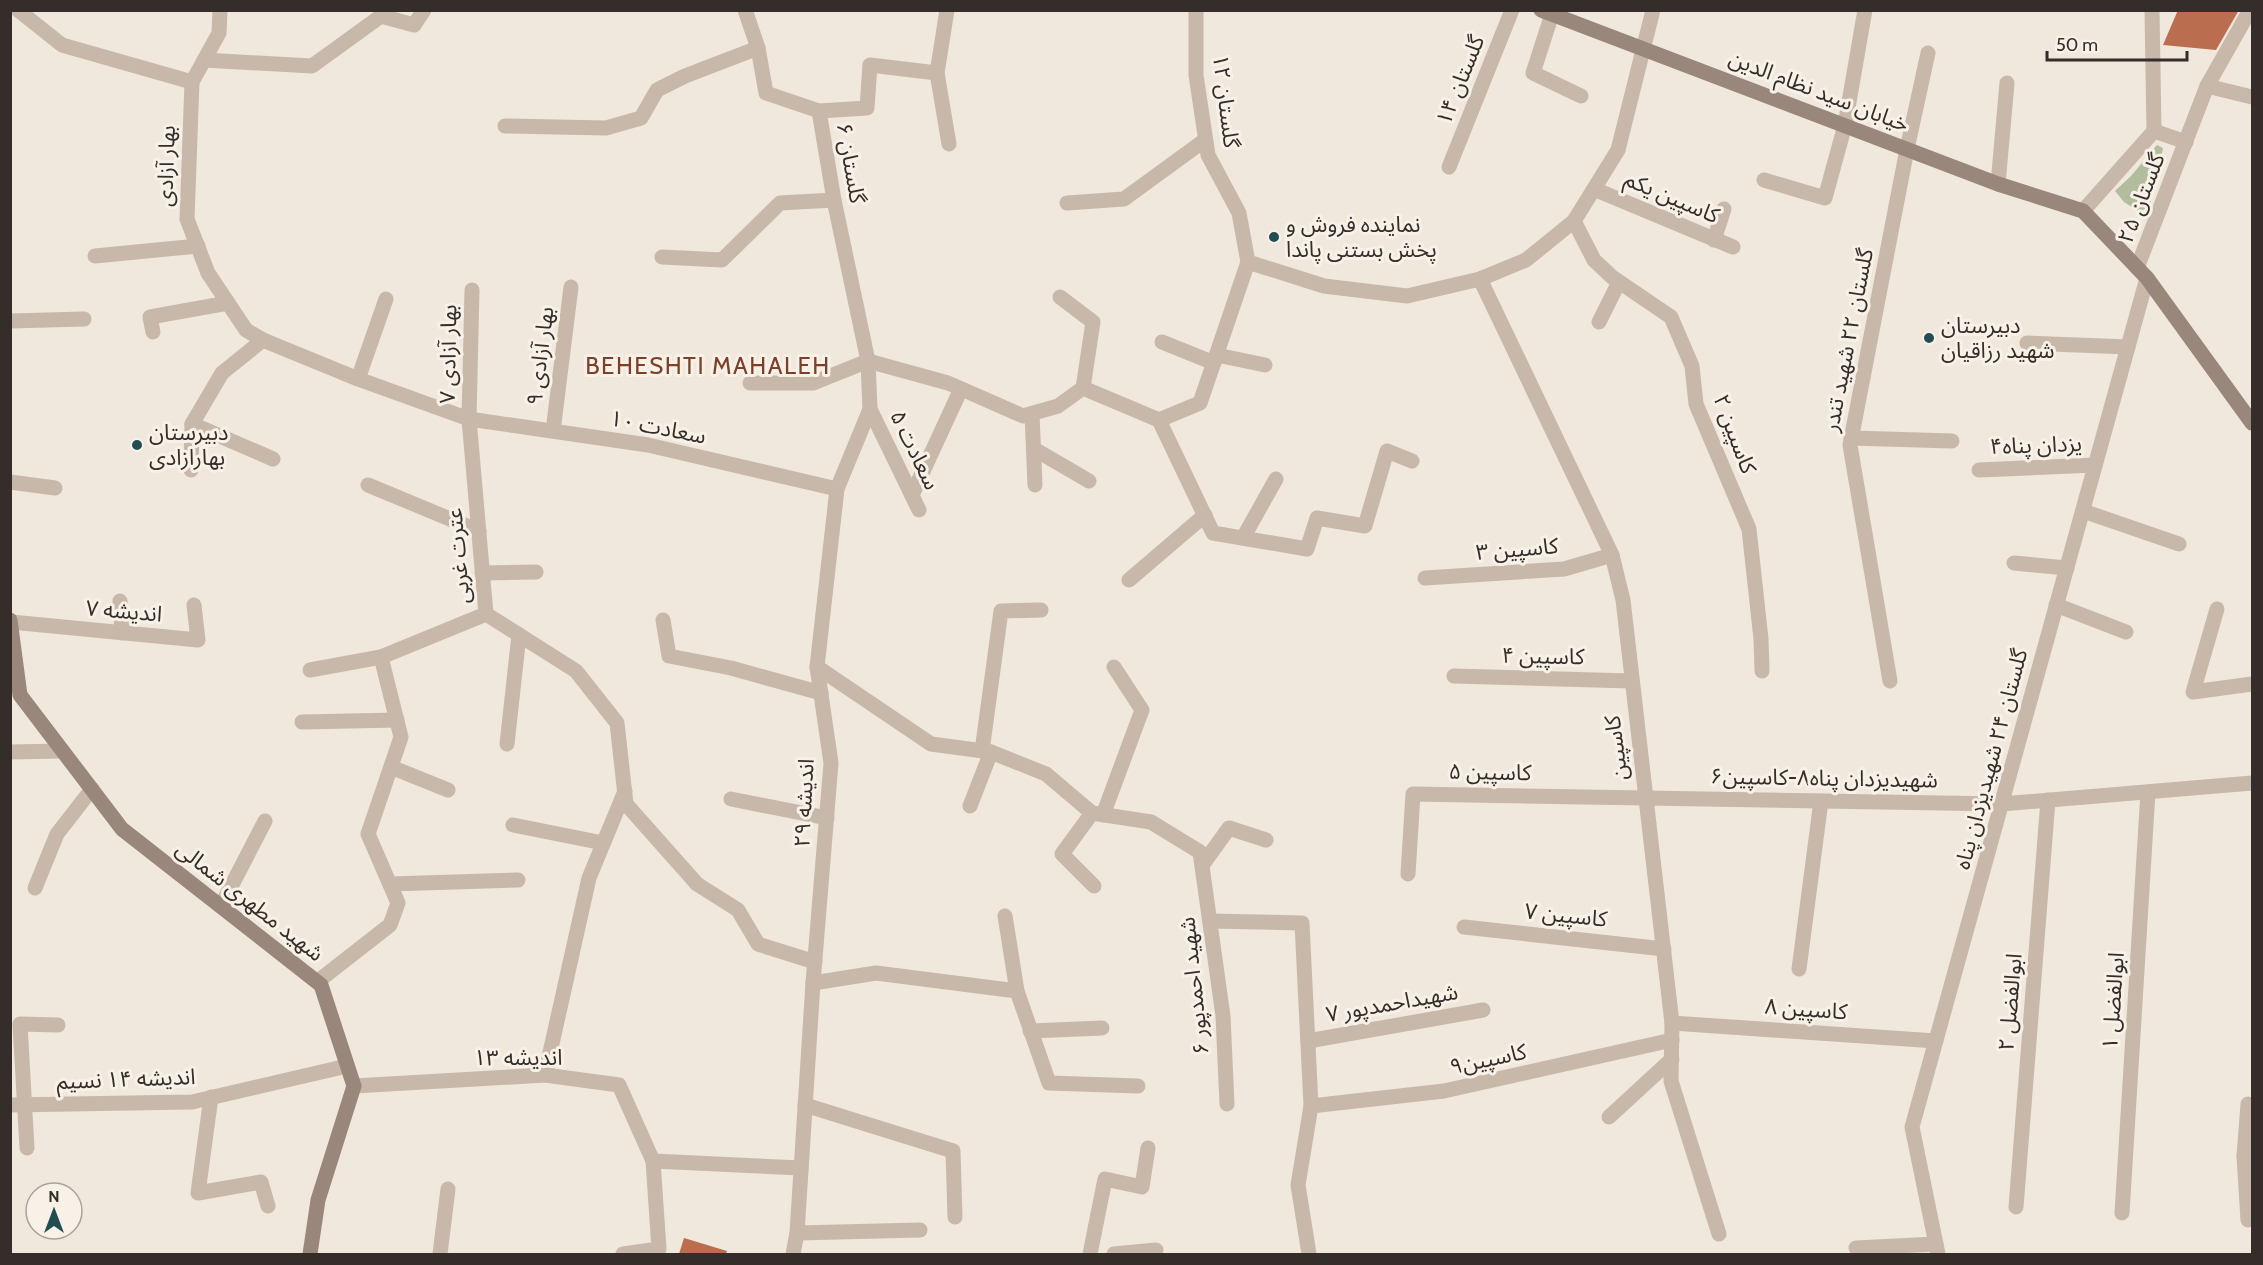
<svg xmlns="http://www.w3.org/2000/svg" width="2263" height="1265" font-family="Cabin,'Noto Sans Arabic',sans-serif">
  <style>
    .green { fill: #b2bd9e }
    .building { fill: #bb6d4f }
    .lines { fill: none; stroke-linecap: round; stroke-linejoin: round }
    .minor { stroke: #c7b8aa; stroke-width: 15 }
    .secondary { stroke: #9a877b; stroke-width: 15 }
    .poi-dot { fill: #224e52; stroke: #f8f1e8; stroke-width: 2 }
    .labels { text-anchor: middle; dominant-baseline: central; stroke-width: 6; stroke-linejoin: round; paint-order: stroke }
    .street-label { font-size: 22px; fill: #352d29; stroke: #f8f1e8 }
    .poi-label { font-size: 22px; fill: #352d29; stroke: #f8f1e8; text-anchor: start }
    .neighbourhood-label { font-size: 24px; letter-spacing: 1.5px; fill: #7c4029; stroke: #f8f1e8 }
  </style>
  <rect width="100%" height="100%" fill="#f0e7dd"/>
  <path class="green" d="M2157 145 2163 148 2150 205 2140 212 2124 202 2115 191 2131 176Z"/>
  <g class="building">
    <path d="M2178 10H2239L2216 50 2163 45Z"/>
    <path d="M684 1238 727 1251 726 1254H679Z"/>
  </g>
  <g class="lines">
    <g class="minor">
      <path d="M18 10 62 45 192 82 187 219 208 273 246 330 263 340 358 379 469 419 648 445 837 489"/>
      <path d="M745 10 758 48 766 93 819 111 834 200 868 361 870 409 837 489 817 667 831 763 813 983 797 1233 793 1254"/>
      <path d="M1552 14 1533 73 1581 96"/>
      <path d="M204 60 312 66 381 16 414 25 424 10"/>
      <path d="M937 73 949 144"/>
      <path d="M192 82 219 33 220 10"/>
      <path d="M2207 86 2252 97"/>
      <path d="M819 111 867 108 870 65 937 73 947 10"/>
      <path d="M505 126 606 128 641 118 657 90 685 76 758 48"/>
      <path d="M2154 131 2186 142"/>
      <path d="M1449 167 1512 10"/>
      <path d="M1764 180 1825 198 1845 125 1865 10"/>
      <path d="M1998 184 2007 83"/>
      <path d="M1594 189 1733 247"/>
      <path d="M1067 203 1124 199 1205 140"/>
      <path d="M2083 211 2154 131 2152 10"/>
      <path d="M1574 221 1594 260 1612 277 1671 317 1692 366 1696 404 1749 529 1761 639 1762 671"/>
      <path d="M1714 240 1724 209"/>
      <path d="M95 256 198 246"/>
      <path d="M662 257 722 260 780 203 834 200"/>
      <path d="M1248 262 1324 286 1407 296 1480 279 1526 260 1574 221 1618 150 1653 10"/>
      <path d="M2137 268 2207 86 2250 10"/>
      <path d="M1480 279 1612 555 1623 600 1672 1023 1671 1081 1719 1234"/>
      <path d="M472 290 469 419 486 614 576 671 617 723 626 804 697 884 738 910 758 944 815 962"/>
      <path d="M1060 297 1093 322 1083 388"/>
      <path d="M10 321 84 319"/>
      <path d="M1599 322 1619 282"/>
      <path d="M153 332 150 317 228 303"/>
      <path d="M1162 342 1214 363"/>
      <path d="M2027 343 2128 347"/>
      <path d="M1217 355 1265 365"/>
      <path d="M868 361 948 383 1023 416 1058 406 1083 388 1159 420 1200 403 1248 262 1239 213 1208 155 1196 75V10"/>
      <path d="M358 379 386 299"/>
      <path d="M750 383H813L868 361"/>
      <path d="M870 409 919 510"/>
      <path d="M1032 414 1035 485"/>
      <path d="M1159 420 1213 533 1307 549 1317 518 1365 526 1387 451 1412 461"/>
      <path d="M192 424 273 459"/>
      <path d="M553 431 571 287"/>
      <path d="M1851 438 1952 441"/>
      <path d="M1034 449 1089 481"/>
      <path d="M191 470 192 424 222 373 263 340"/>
      <path d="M1979 470 2095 465"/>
      <path d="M10 482 55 488"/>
      <path d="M368 485 479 531"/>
      <path d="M912 495 961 389"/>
      <path d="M2083 511 2179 544"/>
      <path d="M1243 538 1276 479"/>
      <path d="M2014 563 2067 568"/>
      <path d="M482 573 536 572"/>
      <path d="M1425 578 1564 569 1612 555"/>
      <path d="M1129 580 1205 515"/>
      <path d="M120 601 122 633"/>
      <path d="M2056 605 2126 632"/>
      <path d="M2217 609 2193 692 2252 684"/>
      <path d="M663 620 669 656 731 668 821 693"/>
      <path d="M11 622 198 640 194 605"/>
      <path d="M817 667 931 744 991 752 1046 774 1092 813 1151 822 1200 852 1223 1016 1227 1104"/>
      <path d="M310 670 381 657"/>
      <path d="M1454 676 1631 681"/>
      <path d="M1890 681 1850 445 1907 149 1928 53"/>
      <path d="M302 722 397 720"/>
      <path d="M507 744 519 635"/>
      <path d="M982 751 1001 611 1041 610"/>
      <path d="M10 752 62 751"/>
      <path d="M391 767 448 790"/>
      <path d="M731 799 827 818"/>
      <path d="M970 806 991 752"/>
      <path d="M1092 813 1062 854 1094 886"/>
      <path d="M1103 815 1142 710 1114 667"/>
      <path d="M513 825 603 843"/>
      <path d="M1203 864 1229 828 1266 840"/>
      <path d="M1408 874 1413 794 2001 804 2252 783"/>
      <path d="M390 884 518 880"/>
      <path d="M35 888 57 834 92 789"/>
      <path d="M221 906 265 821"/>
      <path d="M1005 916 1017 991"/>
      <path d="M1210 921 1302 923 1311 1106 1298 1185 1309 1254"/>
      <path d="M1464 927 1664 949"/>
      <path d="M1799 969 1821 801"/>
      <path d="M317 982 390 925 398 903 368 834 401 737 381 657 486 614"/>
      <path d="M813 983 876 973 1017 991 1049 1083 1138 1086"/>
      <path d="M1672 1023 1936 1041"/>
      <path d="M1030 1031 1102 1028"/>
      <path d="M1308 1041 1483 1010"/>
      <path d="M545 1075 589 878 625 791"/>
      <path d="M354 1086 545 1075 619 1085 653 1161 659 1249 623 1254"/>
      <path d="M211 1097 198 1193 261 1182 268 1206"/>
      <path d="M10 1105 192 1102 347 1066"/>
      <path d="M805 1105 953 1151 955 1217"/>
      <path d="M1311 1106 1444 1091 1672 1040"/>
      <path d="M1609 1117 1672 1059"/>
      <path d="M27 1148 20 1024 58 1025"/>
      <path d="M2244 1156 2248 1104"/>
      <path d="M653 1161 801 1168"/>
      <path d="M2016 1207 2048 800"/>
      <path d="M2122 1213 2148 792"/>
      <path d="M2248 1220 2244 1156 2252 1155"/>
      <path d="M797 1233 920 1230"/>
      <path d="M1856 1248 1936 1244"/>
      <path d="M440 1254 448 1189"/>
      <path d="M1090 1254 1105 1179 1142 1187 1148 1148"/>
      <path d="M1114 1254 1156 1250"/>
      <path d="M1938 1254 1912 1127 2147 278"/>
    </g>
    <g class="secondary">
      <path d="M1541 10 1998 184 2083 211 2147 278 2252 423"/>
      <path d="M10 620 20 695 122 829 321 985 354 1086 318 1200 310 1254"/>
    </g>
  </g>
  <g class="poi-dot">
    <circle cx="1274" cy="237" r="6"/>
    <circle cx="1929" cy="338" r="6"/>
    <circle cx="137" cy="445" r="6"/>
  </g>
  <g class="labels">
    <g class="street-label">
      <text transform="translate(1460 80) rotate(-68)">گلستان ۱۴</text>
      <text transform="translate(1819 91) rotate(21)">خیابان سید نظام الدین</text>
      <text transform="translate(1226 101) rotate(83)">گلستان ۱۲</text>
      <text transform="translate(851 163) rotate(80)">گلستان ۶</text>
      <text transform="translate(166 166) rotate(-88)">بهار آزادی</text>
      <text transform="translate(1672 197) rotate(23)">کاسپین یکم</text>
      <text transform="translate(2141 198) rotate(-69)">گلستان ۲۵</text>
      <text transform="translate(1848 340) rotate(-79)">گلستان ۲۲ شهید تندر</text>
      <text transform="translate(448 354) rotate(-89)">بهار آزادی ۷</text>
      <text transform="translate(540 356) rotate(-83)">بهار آزادی ۹</text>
      <text transform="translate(658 427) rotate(11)">سعادت ۱۰</text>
      <text transform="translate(1735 434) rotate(69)">کاسپین ۲</text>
      <text transform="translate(2036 445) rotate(-2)">یزدان پناه۴</text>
      <text transform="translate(915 450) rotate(64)">سعادت ۵</text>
      <text transform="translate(1517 549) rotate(-5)">کاسپین ۳</text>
      <text transform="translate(458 556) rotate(-95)">عترت غربی</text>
      <text transform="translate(124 611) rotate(5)">اندیشه ۷</text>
      <text transform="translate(1543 656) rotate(1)">کاسپین ۴</text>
      <text transform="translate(1616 748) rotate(-97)">کاسپین</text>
      <text transform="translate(1991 759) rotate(-75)">گلستان ۲۴ شهیدیزدان پناه</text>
      <text transform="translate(1490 772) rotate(1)">کاسپین ۵</text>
      <text transform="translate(1824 778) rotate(1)">شهیدیزدان پناه۸-کاسپین۶</text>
      <text transform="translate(804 803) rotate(-87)">اندیشه ۲۹</text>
      <text transform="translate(250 901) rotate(38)">شهید مطهری شمالی</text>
      <text transform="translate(1566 915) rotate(6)">کاسپین ۷</text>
      <text transform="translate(1194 986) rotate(-96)">شهید احمدپور ۶</text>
      <text transform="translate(2113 1001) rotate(-86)">ابوالفضل ۱</text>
      <text transform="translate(2010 1002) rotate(-85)">ابوالفضل ۲</text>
      <text transform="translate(1392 1003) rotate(-10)">شهیداحمدپور ۷</text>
      <text transform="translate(1806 1009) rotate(4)">کاسپین ۸</text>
      <text x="518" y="1057">اندیشه ۱۳</text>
      <text transform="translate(1488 1059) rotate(-12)">کاسپین۹</text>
      <text transform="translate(126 1079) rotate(-2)">اندیشه ۱۴ نسیم</text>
    </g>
    <g class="poi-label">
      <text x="1286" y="224">نماینده فروش و<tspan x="1286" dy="25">پخش بستنی پاندا</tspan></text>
      <text x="1941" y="325">دبیرستان<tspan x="1941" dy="25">شهید رزاقیان</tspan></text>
      <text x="149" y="432">دبیرستان<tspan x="149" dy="25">بهارازادی</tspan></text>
    </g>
    <g class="neighbourhood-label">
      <text x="708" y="365">BEHESHTI MAHALEH</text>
    </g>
  </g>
  <rect width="2263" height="1265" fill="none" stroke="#352d29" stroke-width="24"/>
  <g transform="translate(54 1211)"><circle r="28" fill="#f8f1e8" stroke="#aaa39c" stroke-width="1.5"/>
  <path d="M0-4.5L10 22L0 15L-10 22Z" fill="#224e52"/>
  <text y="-9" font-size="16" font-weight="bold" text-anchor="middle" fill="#352d29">N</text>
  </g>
  <path d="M2047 51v9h140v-9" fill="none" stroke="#352d29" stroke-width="3"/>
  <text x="2056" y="51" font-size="18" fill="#352d29" stroke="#f8f1e8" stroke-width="4.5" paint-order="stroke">50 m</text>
</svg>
